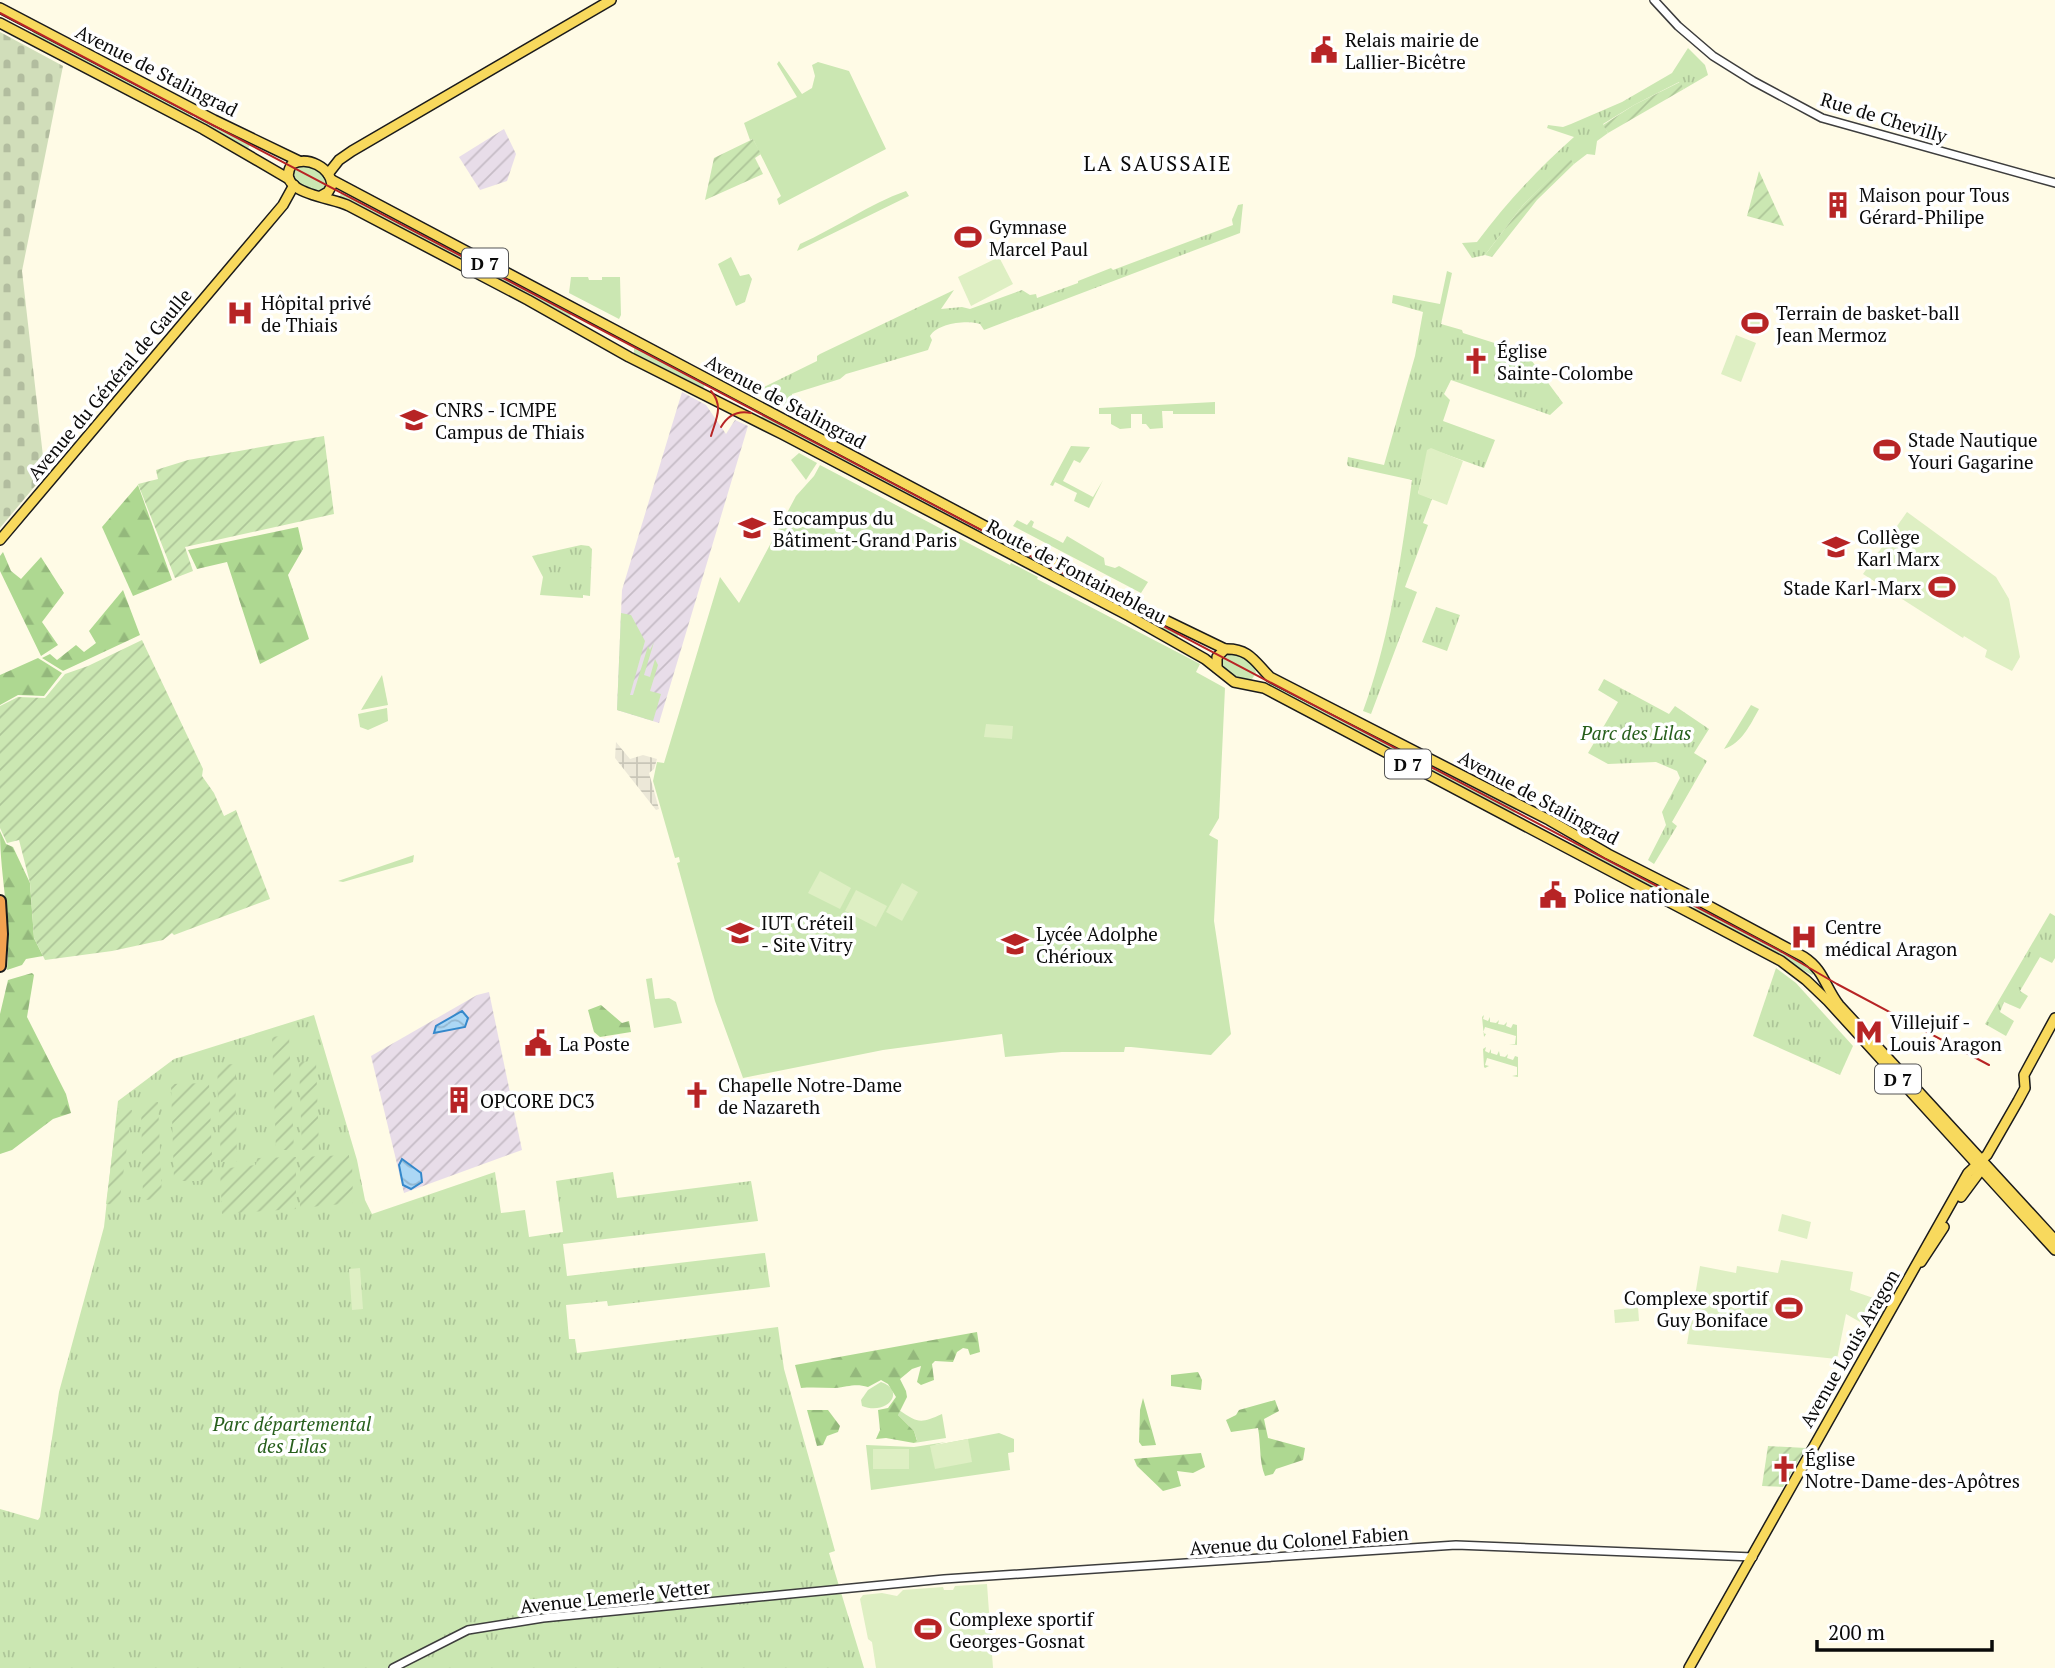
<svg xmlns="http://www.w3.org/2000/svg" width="2055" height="1668" font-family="'PT Serif',serif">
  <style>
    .industrial { fill: url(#industrial-furrows) }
    .grass { fill: #cbe7b2 }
    .forest { fill: url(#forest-firs) }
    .cemetery { fill: url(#cemetery-stones) }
    .park { fill: url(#park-tufts) }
    .garden { fill: url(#garden-furrows) }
    .pitch { fill: #deefc3 }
    .plaza { fill: url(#plaza-grid) }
    .water { fill: url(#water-waves); stroke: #3488cb; stroke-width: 2 }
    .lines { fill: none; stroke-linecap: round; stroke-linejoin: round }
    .minor-casing { stroke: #3d3d3d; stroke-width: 10 }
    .major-casing { stroke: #1b1b1b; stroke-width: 12 }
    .highway-casing { stroke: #1b1b1b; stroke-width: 14 }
    .minor { stroke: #fff; stroke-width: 7 }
    .major { stroke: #f8d95d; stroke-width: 9 }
    .highway { stroke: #f3a250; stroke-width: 10 }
    .tram { stroke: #b72425; stroke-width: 2 }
    .labels { text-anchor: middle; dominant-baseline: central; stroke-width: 7; stroke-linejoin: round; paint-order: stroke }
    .shield { fill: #fff; stroke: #545454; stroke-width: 2 }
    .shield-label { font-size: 18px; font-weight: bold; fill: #0a0a0a }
    .poi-label { font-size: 19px; fill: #0a0a0a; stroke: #fff; text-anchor: start }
    .street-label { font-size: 19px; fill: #0a0a0a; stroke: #fff }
    .park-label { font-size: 19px; font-style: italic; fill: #275f1c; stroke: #fff }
    .neighbourhood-label { font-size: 21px; letter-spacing: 2px; fill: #0a0a0a; stroke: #fff }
  </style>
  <defs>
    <pattern id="industrial-furrows" width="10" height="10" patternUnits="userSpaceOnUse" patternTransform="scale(1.75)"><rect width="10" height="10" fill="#e8dde9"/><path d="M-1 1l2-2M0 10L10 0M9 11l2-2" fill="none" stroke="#c6bcc6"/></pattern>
    <pattern id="forest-firs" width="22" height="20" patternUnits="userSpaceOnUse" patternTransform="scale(1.75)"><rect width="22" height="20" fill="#aed891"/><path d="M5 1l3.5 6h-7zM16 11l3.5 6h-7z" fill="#94b87c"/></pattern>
    <pattern id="cemetery-stones" width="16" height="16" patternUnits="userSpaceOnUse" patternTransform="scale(1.75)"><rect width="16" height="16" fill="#d1deba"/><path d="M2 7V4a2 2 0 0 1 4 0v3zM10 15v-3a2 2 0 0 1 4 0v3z" fill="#b2bd9f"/></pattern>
    <pattern id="park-tufts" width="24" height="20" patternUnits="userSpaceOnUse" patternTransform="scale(1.75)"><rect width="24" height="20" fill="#cbe7b2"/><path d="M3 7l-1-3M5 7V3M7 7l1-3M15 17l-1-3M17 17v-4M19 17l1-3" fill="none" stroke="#adc598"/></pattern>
    <pattern id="garden-furrows" width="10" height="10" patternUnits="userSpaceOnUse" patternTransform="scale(1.75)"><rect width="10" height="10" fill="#cbe7b2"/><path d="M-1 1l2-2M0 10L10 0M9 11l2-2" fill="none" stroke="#adc598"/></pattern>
    <pattern id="plaza-grid" width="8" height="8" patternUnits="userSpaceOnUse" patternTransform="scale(1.75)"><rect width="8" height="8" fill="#ece8d8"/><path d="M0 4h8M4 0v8" fill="none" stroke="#c9c6b8"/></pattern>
    <pattern id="water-waves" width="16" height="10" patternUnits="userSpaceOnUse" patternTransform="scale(1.75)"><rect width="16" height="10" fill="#acd7f5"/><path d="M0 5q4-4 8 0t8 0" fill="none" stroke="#93b7d1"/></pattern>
  </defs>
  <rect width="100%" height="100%" fill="#fffbe6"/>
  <g class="industrial">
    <path d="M504 129 516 154 507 181 480 190 459 157Z"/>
    <path d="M682 392 706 405 726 434 735 420 748 426 659 723 617 710 622 590Z"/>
    <path d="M489 992 522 1150 404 1193 371 1056 477 995Z"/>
  </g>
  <g class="grass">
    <path d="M35 29 194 113 190 120 31 36Z"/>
    <path d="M779 61 802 94 812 88 815 76 812 65 818 62 849 71 886 149 779 205 777 199 781 196 753 139 750 140 744 123 797 97 777 64Z"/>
    <path d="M198 115 252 141 246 152 194 122Z"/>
    <path d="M306 165C316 169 324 173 328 184L324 190C310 193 297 186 292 173L296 166Z"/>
    <path d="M342 191 528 289 571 308 570 322 339 198Z"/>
    <path d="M906 191 909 196 797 251 800 244C836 228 869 204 906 191Z"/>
    <path d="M731 257 740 276 749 274 752 279 745 302 736 306 718 264Z"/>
    <path d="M571 277H588L589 280H602V277H620L621 315 619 319 569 293Z"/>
    <path d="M634 342 759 408 757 411 705 383 703 389 710 393 634 356Z"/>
    <path d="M1215 402V414C1198 414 1189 414 1173 414V411H1162L1163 428 1150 429 1146 424H1142V414H1131V428L1120 429 1111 424V414H1099V408Z"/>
    <path d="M765 411 1026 551 1022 558 759 421Z"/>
    <path d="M1071 446 1090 447 1080 463 1074 460 1063 481 1093 497 1103 480 1089 508 1074 501 1077 493 1055 482 1053 486 1050 485Z"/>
    <path d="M799 453 817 463 806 480 791 460Z"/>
    <path d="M820 465 1010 565 1011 563 1038 577 1037 579 1200 664 1196 672 1225 688 1219 818 1209 835 1218 840 1214 921 1231 1034 1211 1055 1131 1047H1125L1124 1052H1062L1005 1057 1002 1034 883 1050 743 1078 715 1001 677 863 680 862 679 857 675 858 653 781 657 762 664 763 720 577 739 603 796 496 814 476Z"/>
    <path d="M1017 520 1027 525 1031 520 1034 522 1032 527 1063 543 1067 536 1104 558 1105 565 1115 568 1119 566 1148 582 1141 593 1013 526Z"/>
    <path d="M1030 553 1181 630 1175 641 1026 560Z"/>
    <path d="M621 613 631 615 645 641 630 695H633L648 646 650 650 654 642 644 675 650 677 655 659 658 665 650 691 661 694 653 721 617 710Z"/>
    <path d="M1229 653C1242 655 1253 660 1256 673L1252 679H1237L1222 668 1221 658Z"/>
    <path d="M382 675 388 705 361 710Z"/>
    <path d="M1271 680 1400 746 1396 754 1267 687Z"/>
    <path d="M1751 705 1759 709C1750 725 1742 743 1724 749Z"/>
    <path d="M387 708 388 721 368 730 360 727 358 714Z"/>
    <path d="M1418 757 1517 808 1512 817 1415 764Z"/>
    <path d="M1576 838 1672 890 1668 897 1571 849Z"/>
    <path d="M414 855 413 862 410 863 343 882 338 881Z"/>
    <path d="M1696 903 1811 964 1816 972 1812 975 1692 910Z"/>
    <path d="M652 978 655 999 669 998 676 1002 682 1023 654 1028 646 979Z"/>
    <path d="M1484 1015 1483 1019 1488 1021 1490 1017V1022L1496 1023 1499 1020 1498 1024 1504 1025 1507 1022 1506 1026 1511 1028 1513 1024 1517 1025V1045L1509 1044H1515L1516 1036 1485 1027 1483 1033 1486 1034 1484 1037 1482 1017Z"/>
    <path d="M1486 1047 1485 1051 1489 1053 1491 1049V1053L1497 1055 1499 1051 1500 1056 1505 1057 1508 1054 1507 1058 1513 1060 1515 1056 1518 1057V1077L1512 1076 1517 1075V1067L1487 1058 1485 1065 1489 1066 1485 1068 1484 1067 1483 1049Z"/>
    <path d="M881 1382C907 1391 887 1416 862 1406L861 1400 868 1390Z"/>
    <path d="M899 1410C918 1423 920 1424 942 1414L946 1438 914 1443 917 1440 914 1431 898 1415Z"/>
    <path d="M999 1433 1014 1439V1452L1008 1453 1010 1470 871 1490 866 1445 914 1447 946 1442 931 1446Z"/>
  </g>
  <g class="forest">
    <path d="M138 485 172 580 133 596 102 527Z"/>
    <path d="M298 527 303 549 288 575 309 639 260 664 227 562 197 569 188 550Z"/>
    <path d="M3 552 11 571 21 579 41 557 64 593 42 622 58 645 41 656 0 571V556Z"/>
    <path d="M123 590 140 635 63 671 42 658 50 654 57 660 76 645 84 652 96 643 89 631Z"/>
    <path d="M38 658 62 673 44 696 18 695 0 705V675Z"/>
    <path d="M0 831 6 844 13 847 30 883 34 938 43 956 26 959 22 965 7 970C12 923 0 878 0 831Z"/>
    <path d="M32 973 34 975 27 1017 66 1094 71 1113 53 1119 12 1150 0 1154V1014L8 980Z"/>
    <path d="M601 1005 622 1023 629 1021 631 1032 600 1037 594 1032 588 1010Z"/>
    <path d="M977 1332 980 1352 970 1355 968 1349 963 1348 957 1352 953 1362 935 1361 932 1364 934 1380 921 1385 917 1382 921 1366 912 1369 900 1379 906 1391 907 1397 898 1415 914 1431 917 1441 914 1443 886 1438 876 1439 880 1430 878 1410 888 1408 896 1397 888 1384 881 1380 868 1387C855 1383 848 1387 835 1388 824 1388 813 1387 801 1388L795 1365Z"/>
    <path d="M1198 1372 1202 1380 1201 1390 1171 1386V1375Z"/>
    <path d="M1143 1398 1156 1445 1142 1446 1139 1442 1140 1410Z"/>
    <path d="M1275 1400 1279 1411 1264 1419 1268 1438 1305 1448 1303 1460 1276 1469 1273 1474 1265 1476C1259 1462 1261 1444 1258 1428L1231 1432 1226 1420 1236 1415 1239 1410Z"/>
    <path d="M807 1410H828L840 1426 838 1432 827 1436 823 1445 817 1446Z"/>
    <path d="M1201 1453 1205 1467 1193 1473 1177 1471 1181 1486 1163 1491 1137 1466 1134 1459Z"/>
  </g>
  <path class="cemetery" d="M0 32 63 66 22 271 45 474 0 528Z"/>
  <g class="park">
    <path d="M1688 48 1705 65 1708 75 1684 89 1679 82 1634 105 1603 124 1608 133 1597 141 1595 155 1587 154 1574 164 1570 159 1523 205 1485 255 1472 258 1462 243 1477 242C1507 202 1537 170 1574 137L1547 128 1548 125 1563 127 1571 124 1622 102 1672 73Z"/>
    <path d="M1243 204 1240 233 984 330 980 324C967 320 938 323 930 336L932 340 928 350 846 374 840 379 792 394V410L756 391 817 361V356L820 354 954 290 941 309 962 307 970 309 1022 290 1030 295 1036 294 1037 298 1078 283V281L1111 268 1113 270 1233 225 1232 220 1238 205Z"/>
    <path d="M1447 271 1452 273 1441 324 1462 330 1463 333 1526 353 1563 403 1550 415 1451 380 1444 394 1450 400 1443 421 1495 440 1484 468 1431 449 1418 493 1432 499 1423 523 1428 525 1405 587 1417 592 1371 714 1363 711C1390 638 1401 558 1412 480L1348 466 1347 464 1348 457 1384 465 1415 356 1423 312 1392 303 1393 295 1440 304Z"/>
    <path d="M581 545 589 546 592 549 590 596 583 595V598L540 595 543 577 532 556Z"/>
    <path d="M1436 607 1460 615 1447 651 1422 642Z"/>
    <path d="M1604 679 1669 714 1675 706 1709 729 1694 753 1707 761 1672 822 1677 826 1654 864 1648 860 1666 825 1662 812 1680 778 1677 771 1656 762 1608 764 1588 753 1618 702 1598 690Z"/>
    <path d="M2050 913 2055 916V958L2052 963 2040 957 2020 991 2028 996 2020 1009 2004 1002 2000 1012 2014 1021 2006 1036 1985 1024Z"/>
    <path d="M1776 968 1796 983 1853 1046 1840 1075 1753 1036Z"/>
    <path d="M314 1015 357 1160 365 1200 372 1214 495 1172 501 1213 525 1210 529 1237 563 1232 556 1181 613 1172 617 1198 751 1181 758 1221 563 1244 567 1276 765 1253 770 1287 608 1306 607 1301 566 1305 569 1339H575L577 1353 778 1327 784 1369 835 1551 829 1553 864 1668H0V1509L38 1520 40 1517 59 1392 104 1227 118 1101 174 1059Z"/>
  </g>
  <g class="garden">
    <path d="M1680 82 1684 89 1608 133 1603 125 1634 105Z"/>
    <path d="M753 139 761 154 755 158 763 174 705 200 714 158Z"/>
    <path d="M1570 158 1574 164 1537 200 1492 257 1485 255 1523 205Z"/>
    <path d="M1759 171 1784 226 1747 216Z"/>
    <path d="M324 436 334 514 185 547 193 571 175 578 138 484 158 479 156 470 188 460Z"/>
    <path d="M142 640 203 769 202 776 214 793 224 816 236 810 270 899 174 935 172 933 163 940 112 951 45 960 34 938 30 883 19 840 7 843 0 828V706L18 697 45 698 65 674 88 666Z"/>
    <path d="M289 1035 294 1150H276L272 1037Z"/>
    <path d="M316 1061 319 1149 302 1150 299 1062Z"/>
    <path d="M235 1064 237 1162H221L217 1065Z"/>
    <path d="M209 1083 213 1181H174L171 1084Z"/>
    <path d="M158 1102 162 1199 143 1200 141 1103Z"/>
    <path d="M118 1108 132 1110 119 1205 106 1204Z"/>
    <path d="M349 1155V1161H352L353 1203 300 1208V1157Z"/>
    <path d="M296 1157V1209L222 1214 220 1169 256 1165 257 1158Z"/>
    <path d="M1768 1446 1806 1448 1783 1487 1762 1486Z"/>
  </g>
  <g class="pitch">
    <path d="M999 257 1013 284 971 306 958 277Z"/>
    <path d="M1745 312 1769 321 1764 334 1741 325Z"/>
    <path d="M1736 335 1756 343 1741 382 1721 374Z"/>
    <path d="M1431 448 1463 461 1447 505 1418 494 1427 450Z"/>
    <path d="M1907 512 1996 577 2009 599 2020 657 2012 671 1985 657 1987 650 1964 636 1963 638 1863 574Z"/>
    <path d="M986 724 1013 726 1012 739 984 737Z"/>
    <path d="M820 871 851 888 840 909 808 893Z"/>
    <path d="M902 883 918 892 902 921 886 912Z"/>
    <path d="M856 890 887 906 876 927 845 911Z"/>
    <path d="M1782 1214 1811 1222 1807 1239 1778 1231Z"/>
    <path d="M1781 1260 1853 1272 1850 1290 1888 1303 1879 1318 1865 1314 1860 1322 1846 1314 1837 1359 1687 1344 1700 1266 1736 1273 1737 1266 1778 1273Z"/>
    <path d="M360 1268 363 1309 352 1310 349 1269Z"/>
    <path d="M1638 1307 1639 1321 1615 1323 1614 1310Z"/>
    <path d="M968 1439 972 1462 935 1469 930 1446Z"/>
    <rect x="873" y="1449" width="36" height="20"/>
    <path d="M987 1584 993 1668H876L872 1642 868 1639 860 1599 863 1595 882 1593 897 1596 903 1590 943 1587 944 1590H953L955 1586Z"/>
  </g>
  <path class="plaza" d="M616 742 630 759 643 755 657 759 654 769 649 773 659 809 656 810 615 758Z"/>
  <g class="water">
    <path d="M462 1011 468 1018 465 1027 434 1033 436 1026Z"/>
    <path d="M402 1159 421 1173 422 1182 411 1189 403 1185 399 1165Z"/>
  </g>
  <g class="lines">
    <defs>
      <g id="minor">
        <path d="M1654 0 1678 26 1713 56 1753 81 1822 118 2055 183"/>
        <path d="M393 1668 468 1630 543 1618 944 1579 1456 1545 1753 1557"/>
      </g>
      <g id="major">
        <path d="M0 8 214 120 299 161"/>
        <path d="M0 23 203 129 289 179"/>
        <path d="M328 174 339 160 352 151 611 0"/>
        <path d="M332 180 1134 605 1225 649"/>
        <path d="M321 196 328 192 332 185C330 167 308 156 292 164 273 194 333 197 349 206L528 300 629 357 782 434 1129 616 1205 659 1234 682 1264 688 1781 961 1806 980 1828 1001 2055 1250"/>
        <path d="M0 540 283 205 294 185"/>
        <path d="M1217 668V657L1225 649C1249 648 1255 662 1270 677L1549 820 1608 854 1683 892 1804 957C1824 970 1825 987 1839 1005L2055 1240"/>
        <path d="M1961 1197 1981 1170V1165"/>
        <path d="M1921 1262 1944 1227"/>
        <path d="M1689 1668 1968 1173 1987 1155 2018 1101 2025 1088 2024 1075 2055 1018"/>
      </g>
      <path id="highway" d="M0 901 2 934 0 966"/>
    </defs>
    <use href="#minor" class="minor-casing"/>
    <use href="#major" class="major-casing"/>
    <use href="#highway" class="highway-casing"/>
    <use href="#minor" class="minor"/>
    <use href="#major" class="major"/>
    <use href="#highway" class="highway"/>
    <g class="tram">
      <path d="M0 13 1782 952 1837 984 1989 1065"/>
      <path d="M711 391C724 406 716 419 711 436"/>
      <path d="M721 427C728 415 737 410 751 413"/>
    </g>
  </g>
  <defs>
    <symbol id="civic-bare" viewBox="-9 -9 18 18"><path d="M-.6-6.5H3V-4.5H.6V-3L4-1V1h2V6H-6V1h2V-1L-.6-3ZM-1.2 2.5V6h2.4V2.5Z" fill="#b72425" stroke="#fff" stroke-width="2.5" paint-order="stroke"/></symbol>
    <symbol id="building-bare" viewBox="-9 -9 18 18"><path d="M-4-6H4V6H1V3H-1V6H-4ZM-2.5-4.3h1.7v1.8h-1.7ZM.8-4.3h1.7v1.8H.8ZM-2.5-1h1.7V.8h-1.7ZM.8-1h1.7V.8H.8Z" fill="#b72425" stroke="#fff" stroke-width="2.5" paint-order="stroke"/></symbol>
    <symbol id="stadium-bare" viewBox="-9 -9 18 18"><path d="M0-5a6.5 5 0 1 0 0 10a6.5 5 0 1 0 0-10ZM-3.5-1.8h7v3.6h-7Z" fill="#b72425" stroke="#fff" stroke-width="2.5" paint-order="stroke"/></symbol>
    <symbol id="hospital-bare" viewBox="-9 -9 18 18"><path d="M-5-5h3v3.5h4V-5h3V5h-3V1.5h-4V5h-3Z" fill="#b72425" stroke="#fff" stroke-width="2.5" paint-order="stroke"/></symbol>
    <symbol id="church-bare" viewBox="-9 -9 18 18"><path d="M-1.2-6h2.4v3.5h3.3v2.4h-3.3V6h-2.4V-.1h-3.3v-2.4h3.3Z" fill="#b72425" stroke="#fff" stroke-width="2.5" paint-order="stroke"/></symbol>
    <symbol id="university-bare" viewBox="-9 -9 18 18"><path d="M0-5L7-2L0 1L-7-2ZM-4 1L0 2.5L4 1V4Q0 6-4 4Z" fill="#b72425" stroke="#fff" stroke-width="2.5" paint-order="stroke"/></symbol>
    <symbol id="school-bare" viewBox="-9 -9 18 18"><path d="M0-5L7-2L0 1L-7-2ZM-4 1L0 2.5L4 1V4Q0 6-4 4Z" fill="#b72425" stroke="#fff" stroke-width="2.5" paint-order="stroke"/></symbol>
    <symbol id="metro-bare" viewBox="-9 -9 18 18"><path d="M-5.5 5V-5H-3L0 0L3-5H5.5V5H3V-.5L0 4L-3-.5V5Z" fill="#b72425" stroke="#fff" stroke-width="2.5" paint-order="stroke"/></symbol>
  </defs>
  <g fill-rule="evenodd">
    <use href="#civic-bare" x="1305" y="31" width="38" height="38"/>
    <use href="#building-bare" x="1819" y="186" width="38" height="38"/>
    <use href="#stadium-bare" x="949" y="218" width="38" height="38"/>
    <use href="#hospital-bare" x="221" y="294" width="38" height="38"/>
    <use href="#stadium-bare" x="1736" y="304" width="38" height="38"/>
    <use href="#church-bare" x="1457" y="342" width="38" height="38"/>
    <use href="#university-bare" x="395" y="401" width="38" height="38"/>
    <use href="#stadium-bare" x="1868" y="431" width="38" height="38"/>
    <use href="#university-bare" x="733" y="509" width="38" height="38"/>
    <use href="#school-bare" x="1817" y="528" width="38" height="38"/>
    <use href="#stadium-bare" x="1923" y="568" width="38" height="38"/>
    <use href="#civic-bare" x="1534" y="876" width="38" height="38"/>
    <use href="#university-bare" x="721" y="914" width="38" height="38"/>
    <use href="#hospital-bare" x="1785" y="918" width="38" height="38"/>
    <use href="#school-bare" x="996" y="925" width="38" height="38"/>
    <use href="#metro-bare" x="1850" y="1013" width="38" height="38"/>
    <use href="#civic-bare" x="519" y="1024" width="38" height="38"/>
    <use href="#church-bare" x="678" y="1076" width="38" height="38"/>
    <use href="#building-bare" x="440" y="1081" width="38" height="38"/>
    <use href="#stadium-bare" x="1770" y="1289" width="38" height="38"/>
    <use href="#church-bare" x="1765" y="1450" width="38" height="38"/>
    <use href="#stadium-bare" x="909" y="1610" width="38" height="38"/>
  </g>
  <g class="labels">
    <g class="shield">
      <rect x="462" y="248.5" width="46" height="29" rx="5"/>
      <rect x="1385" y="749.5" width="46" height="29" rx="5"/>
      <rect x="1875" y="1064.5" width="46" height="29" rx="5"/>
    </g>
    <g class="shield-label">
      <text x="485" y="263">D 7</text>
      <text x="1408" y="764">D 7</text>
      <text x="1898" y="1079">D 7</text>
    </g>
    <g class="poi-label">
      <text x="1345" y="39">Relais mairie de<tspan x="1345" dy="22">Lallier-Bicêtre</tspan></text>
      <text x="1859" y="194">Maison pour Tous<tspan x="1859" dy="22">Gérard-Philipe</tspan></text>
      <text x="989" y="226">Gymnase<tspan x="989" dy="22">Marcel Paul</tspan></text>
      <text x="261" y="302">Hôpital privé<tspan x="261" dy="22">de Thiais</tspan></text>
      <text x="1776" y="312">Terrain de basket-ball<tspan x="1776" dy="22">Jean Mermoz</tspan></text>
      <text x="1497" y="350">Église<tspan x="1497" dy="22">Sainte-Colombe</tspan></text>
      <text x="435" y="409">CNRS - ICMPE<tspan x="435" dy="22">Campus de Thiais</tspan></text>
      <text x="1908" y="439">Stade Nautique<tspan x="1908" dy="22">Youri Gagarine</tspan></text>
      <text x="773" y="517">Ecocampus du<tspan x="773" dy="22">Bâtiment-Grand Paris</tspan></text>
      <text x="1857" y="536">Collège<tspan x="1857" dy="22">Karl Marx</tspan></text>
      <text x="1921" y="587" text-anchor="end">Stade Karl-Marx</text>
      <text x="1574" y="895">Police nationale</text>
      <text x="761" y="922">IUT Créteil<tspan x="761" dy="22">- Site Vitry</tspan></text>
      <text x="1825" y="926">Centre<tspan x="1825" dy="22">médical Aragon</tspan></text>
      <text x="1036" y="933">Lycée Adolphe<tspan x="1036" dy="22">Chérioux</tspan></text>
      <text x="1890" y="1021">Villejuif -<tspan x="1890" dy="22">Louis Aragon</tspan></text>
      <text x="559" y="1043">La Poste</text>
      <text x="718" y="1084">Chapelle Notre-Dame<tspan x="718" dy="22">de Nazareth</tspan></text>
      <text x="480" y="1100">OPCORE DC3</text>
      <text x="1768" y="1297" text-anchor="end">Complexe sportif<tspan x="1768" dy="22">Guy Boniface</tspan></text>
      <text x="1805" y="1458">Église<tspan x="1805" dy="22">Notre-Dame-des-Apôtres</tspan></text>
      <text x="949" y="1618">Complexe sportif<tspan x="949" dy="22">Georges-Gosnat</tspan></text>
    </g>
    <g class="street-label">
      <text transform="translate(157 70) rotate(27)">Avenue de Stalingrad</text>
      <text transform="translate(1884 117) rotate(17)">Rue de Chevilly</text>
      <text transform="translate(109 384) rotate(-50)">Avenue du Général de Gaulle</text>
      <text transform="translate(786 401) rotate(28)">Avenue de Stalingrad</text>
      <text transform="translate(1077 571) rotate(28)">Route de Fontainebleau</text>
      <text transform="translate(1539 797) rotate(28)">Avenue de Stalingrad</text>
      <text transform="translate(1849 1348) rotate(-60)">Avenue Louis Aragon</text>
      <text transform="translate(1299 1540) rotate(-4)">Avenue du Colonel Fabien</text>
      <text transform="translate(615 1596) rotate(-6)">Avenue Lemerle Vetter</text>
    </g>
    <g class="park-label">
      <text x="1636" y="732">Parc des Lilas</text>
      <text x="292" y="1423">Parc départemental<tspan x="292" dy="22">des Lilas</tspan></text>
    </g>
    <g class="neighbourhood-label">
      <text x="1158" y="163">LA SAUSSAIE</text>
    </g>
  </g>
  <path d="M1817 1640v10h175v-10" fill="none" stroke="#0a0a0a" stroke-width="3.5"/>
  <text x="1828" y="1640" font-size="21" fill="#0a0a0a" stroke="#ffffff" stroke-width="5" paint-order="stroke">200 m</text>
</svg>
